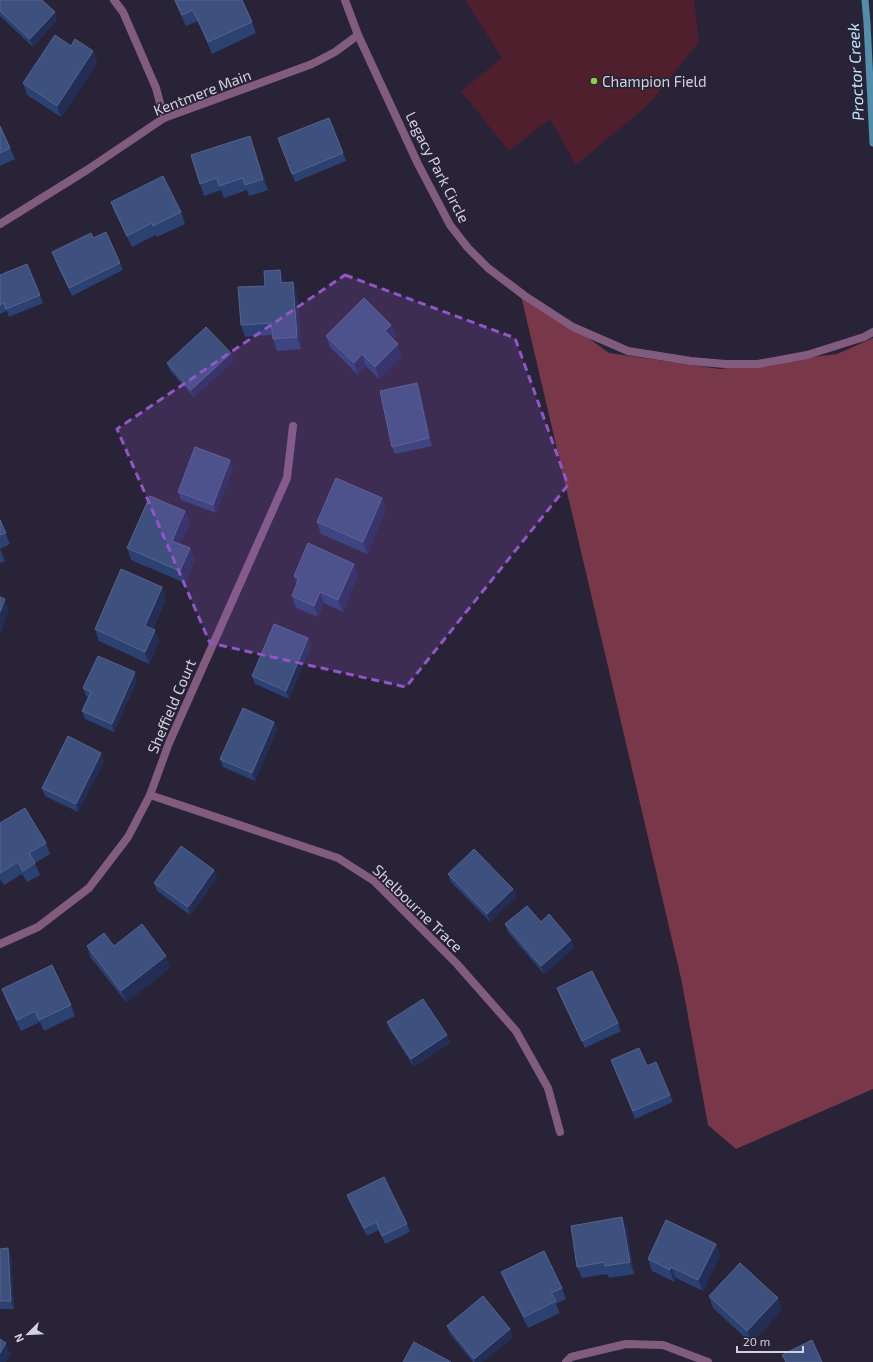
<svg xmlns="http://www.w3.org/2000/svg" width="873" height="1362" font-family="'Exo 2',sans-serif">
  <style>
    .green { fill: #4f1f2e }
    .forest { fill: #79374a }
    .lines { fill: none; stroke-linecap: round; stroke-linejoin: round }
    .stream { stroke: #528eab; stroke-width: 7 }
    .minor { stroke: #825c7e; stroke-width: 8 }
    .wall { fill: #2b4172 }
    .shaded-wall { fill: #222e55 }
    .building { fill: #3d507e; stroke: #55648d }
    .marked { fill: #9155c7; fill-opacity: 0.2; stroke: #9155c7; stroke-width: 3; stroke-dasharray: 8 5; stroke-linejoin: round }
    .poi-dot { fill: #8dce44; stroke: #282336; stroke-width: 1.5 }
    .labels { text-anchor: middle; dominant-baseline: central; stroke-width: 3.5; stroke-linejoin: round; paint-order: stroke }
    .poi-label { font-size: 15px; fill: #d4d1de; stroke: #282336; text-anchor: start }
    .street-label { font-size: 15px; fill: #d4d1de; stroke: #282336 }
    .water-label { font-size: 16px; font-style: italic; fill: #bee6fa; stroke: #282336 }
  </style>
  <rect width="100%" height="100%" fill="#282336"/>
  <path class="green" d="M465 0H694L699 42 648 105 576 165 550 119 509 151 461 91 502 58Z"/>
  <path class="forest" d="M519 287 609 353 720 369 837 354 873 338V1089L736 1149 708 1125 681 978Z"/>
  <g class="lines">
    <path class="stream" d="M865 0 867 23 873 143"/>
    <g class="minor">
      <path d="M114 0 123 12 156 88 164 118"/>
      <path d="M345 0 358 35 418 164 450 225 468 248 488 268 525 296 573 327 628 351 691 361 725 364H758L807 355 864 337 873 332"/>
      <path d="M0 224 87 170 164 118 312 64 335 52 358 35"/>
      <path d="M150 795 338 858 374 881 457 964 516 1031 548 1088 560 1132"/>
      <path d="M0 944 38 927 89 888 128 837 150 795 169 743 287 478 293 426"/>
      <path d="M566 1362 571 1357 626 1344 663 1345 708 1362"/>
    </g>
  </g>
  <g class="wall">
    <path d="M0 0 57 20 33 47 0 16Z"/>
    <path d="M174 0H242L252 22 256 33 212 54 198 21 186 26Z"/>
    <path d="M71 46 93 51 97 63 61 117 27 95 23 83Z"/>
    <path d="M0 126 15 159 0 166Z"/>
    <path d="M278 138 343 153 346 161 295 182Z"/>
    <path d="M254 148 268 190 249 196 247 190 224 198 221 190 204 196 200 184Z"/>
    <path d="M111 202 181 212 185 224 157 237 156 235 132 247 115 213Z"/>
    <path d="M52 252 120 263 123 270 72 296 55 260Z"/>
    <path d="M280 270 284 283 293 282 297 294 301 349 277 351 273 339 272 335 245 337 241 325 265 286Z"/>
    <path d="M0 275 40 295 43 303 9 317 7 311 0 314Z"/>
    <path d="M391 325 396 336 393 339 402 356 379 379 366 366 358 375 330 347 326 336Z"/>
    <path d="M234 360 194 397 170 371 167 363Z"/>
    <path d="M417 383 420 391 432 446 395 454 392 447Z"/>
    <path d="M233 468 216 513 181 500 178 492Z"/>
    <path d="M382 498 386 509 367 554 321 534 317 522Z"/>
    <path d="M185 511 190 523 180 544 190 548 195 560 185 583 131 560 127 548Z"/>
    <path d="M0 520 10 544 0 549Z"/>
    <path d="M0 549 5 561 0 563Z"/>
    <path d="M358 575 343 612 324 603 318 617 296 608 292 596 297 585 294 576Z"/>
    <path d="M162 587 166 599 153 629 159 642 149 664 99 641 95 629Z"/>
    <path d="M308 638 311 646 289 699 255 684 252 676Z"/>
    <path d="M137 680 114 732 85 719 82 711 88 697 86 696 83 688Z"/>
    <path d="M274 722 277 730 255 781 223 767 220 759Z"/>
    <path d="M101 753 104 761 78 812 45 796 42 788Z"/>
    <path d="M0 823 46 843 50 854 35 863 40 875 27 882 22 874 4 885 0 879Z"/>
    <path d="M214 870 217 878 190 915 157 891 154 883Z"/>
    <path d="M448 874 513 889 516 897 490 922 451 882Z"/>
    <path d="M541 922 571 940 574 948 544 974 508 932 505 924Z"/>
    <path d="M87 946H114L170 968 126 1002 91 958Z"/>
    <path d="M557 988 618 1023 621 1031 585 1048 560 996Z"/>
    <path d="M2 989 71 1005 75 1016 44 1031 40 1022 21 1031 6 1000Z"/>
    <path d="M387 1022 447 1035 450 1043 414 1067 390 1030Z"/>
    <path d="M611 1060 647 1066 670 1095 673 1102 635 1119Z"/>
    <path d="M347 1195 407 1224 410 1232 385 1244 379 1230 367 1236 350 1203Z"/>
    <path d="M622 1217 627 1229 634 1274 609 1278 607 1274 582 1278 577 1267Z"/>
    <path d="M716 1244 720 1256 703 1291 676 1278 674 1282 652 1271 648 1259Z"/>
    <path d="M0 1249 11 1256 14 1309H0Z"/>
    <path d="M501 1272 562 1288 566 1299 556 1304 560 1313 528 1328 506 1284Z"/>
    <path d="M709 1296 782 1310 751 1343 713 1308Z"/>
    <path d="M447 1326 513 1337 482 1362H473L450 1334Z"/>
  </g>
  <g class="shaded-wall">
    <path d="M55 12 57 20 33 47 30 39Z"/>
    <path d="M93 51 97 63 61 117 57 106Z"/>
    <path d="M250 136 268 190 263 179Z"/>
    <path d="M280 270 284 281 285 294 281 283Z"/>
    <path d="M293 282 297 294 301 349 297 337Z"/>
    <path d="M391 325 396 336 389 343 385 331Z"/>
    <path d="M398 344 402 356 379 379 375 367Z"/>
    <path d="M231 353 234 360 194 397 191 390Z"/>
    <path d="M362 354 366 366 358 375 354 363Z"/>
    <path d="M417 383 420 391 432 446 429 438Z"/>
    <path d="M230 460 233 468 216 513 213 505Z"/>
    <path d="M382 498 386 509 367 554 363 542Z"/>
    <path d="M185 511 190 523 177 552 172 541Z"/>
    <path d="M190 548 195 560 185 583 180 571Z"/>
    <path d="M354 564 358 575 343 612 338 600Z"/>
    <path d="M162 587 166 599 149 637 145 626Z"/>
    <path d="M320 592 324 603 318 617 314 606Z"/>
    <path d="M5 599 9 610 0 636V612Z"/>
    <path d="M155 630 159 642 149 664 145 652Z"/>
    <path d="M308 638 311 646 289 699 286 691Z"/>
    <path d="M135 672 137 680 114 732 112 724Z"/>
    <path d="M274 722 277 730 255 781 252 773Z"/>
    <path d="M101 753 104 761 78 812 76 804Z"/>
    <path d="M214 870 217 878 190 915 188 907Z"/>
    <path d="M513 889 516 897 490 922 487 914Z"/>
    <path d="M571 940 574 948 544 974 541 966Z"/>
    <path d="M166 956 170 968 126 1002 121 991Z"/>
    <path d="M447 1035 450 1043 414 1067 411 1059Z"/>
    <path d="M622 1217 627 1229 634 1274 630 1262Z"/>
    <path d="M716 1244 720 1256 703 1291 698 1280Z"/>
    <path d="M8 1248 11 1256 14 1309 11 1301Z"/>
    <path d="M671 1267 676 1278 674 1282 670 1270Z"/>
    <path d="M778 1298 782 1310 751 1343 747 1331Z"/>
    <path d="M510 1329 513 1337 482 1362H475L474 1359Z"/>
    <path d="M6 1343 11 1355 6 1362H0V1353Z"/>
  </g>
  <g class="building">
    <path d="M0 0H42L55 12 30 39 0 11Z"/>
    <path d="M175 0H242L252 22 208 42 193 10 182 15Z"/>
    <path d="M55 35 71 46 75 39 93 51 57 106 23 83Z"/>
    <path d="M329 118 343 153 292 174 278 138Z"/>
    <path d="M0 126 10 148 0 153Z"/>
    <path d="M250 136 263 179 245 185 243 178 219 186 217 178 200 184 191 155Z"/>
    <path d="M163 176 181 212 153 226 152 223 127 236 111 202Z"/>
    <path d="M106 232 120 263 69 288 52 252 91 233 93 238Z"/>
    <path d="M27 264 40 295 6 309 4 303 0 305V275Z"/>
    <path d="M280 270 281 283 293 282 297 337 273 339 271 323 241 325 238 287 265 286 264 271Z"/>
    <path d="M364 298 391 325 385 331 398 344 375 367 362 354 354 363 326 336Z"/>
    <path d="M206 327 231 353 191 390 167 363Z"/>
    <path d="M417 383 429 438 392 447 380 391Z"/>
    <path d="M195 447 230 460 213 505 178 492Z"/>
    <path d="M336 478 382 498 363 542 317 522Z"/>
    <path d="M150 496 185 511 172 541 190 548 180 571 127 548Z"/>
    <path d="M0 520 6 533 0 535Z"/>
    <path d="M308 543 354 564 338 600 320 592 314 606 292 596 299 578 294 576Z"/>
    <path d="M121 569 162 587 145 626 155 630 145 652 95 629Z"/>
    <path d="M0 597 5 599 0 612Z"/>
    <path d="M274 624 308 638 286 691 252 676Z"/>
    <path d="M98 656 135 672 112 724 82 711 91 692 83 688Z"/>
    <path d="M243 708 274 722 252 773 220 759Z"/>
    <path d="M68 736 101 753 76 804 42 788Z"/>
    <path d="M25 808 46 843 29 853 35 863 23 871 18 862 0 873V823Z"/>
    <path d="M181 846 214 870 188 907 154 883Z"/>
    <path d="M474 849 513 889 487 914 448 874Z"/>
    <path d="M527 906 541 922 549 914 571 940 541 966 505 924Z"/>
    <path d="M142 924 166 956 121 991 87 946 104 933 114 946Z"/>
    <path d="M52 965 71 1005 39 1020 35 1011 17 1020 2 989Z"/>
    <path d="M592 971 618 1023 582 1041 557 988Z"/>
    <path d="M423 999 447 1035 411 1059 387 1022Z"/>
    <path d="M639 1048 647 1066 656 1062 670 1095 633 1111 611 1060Z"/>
    <path d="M384 1177 407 1224 382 1236 376 1222 364 1228 347 1195Z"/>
    <path d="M622 1217 630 1262 605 1266 604 1262 577 1267 571 1226Z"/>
    <path d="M666 1220 716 1244 698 1280 671 1267 670 1270 648 1259Z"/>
    <path d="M8 1248 11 1301H0V1249Z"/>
    <path d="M544 1251 562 1288 551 1293 556 1301 524 1317 501 1272Z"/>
    <path d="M740 1263 778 1298 747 1331 709 1296Z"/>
    <path d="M483 1296 510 1329 474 1359 447 1326Z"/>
    <path d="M0 1339 6 1343 0 1353Z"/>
    <path d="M812 1340 822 1362H786L782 1355Z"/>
    <path d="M414 1342 451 1362H403Z"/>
  </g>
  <path class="marked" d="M345 275 515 338 568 485 406 687 210 643 117 429Z"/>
  <circle class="poi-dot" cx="594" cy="81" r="4"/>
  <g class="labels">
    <g class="poi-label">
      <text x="602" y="81">Champion Field</text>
    </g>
    <g class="street-label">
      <text transform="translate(202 92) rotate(-21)">Kentmere Main</text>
      <text transform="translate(438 167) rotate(63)">Legacy Park Circle</text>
      <text transform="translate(171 706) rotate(-67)">Sheffield Court</text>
      <text transform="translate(418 908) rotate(44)">Shelbourne Trace</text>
    </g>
    <g class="water-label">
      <text transform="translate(855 72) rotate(-93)">Proctor Creek</text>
    </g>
  </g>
  <g transform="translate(28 1334) rotate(246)" stroke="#282336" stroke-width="3" paint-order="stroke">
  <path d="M0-3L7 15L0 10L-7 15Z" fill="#d4d1de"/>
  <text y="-6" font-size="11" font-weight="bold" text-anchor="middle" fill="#d4d1de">N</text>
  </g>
  <path d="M737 1346v6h66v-6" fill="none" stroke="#d4d1de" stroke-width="2"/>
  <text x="743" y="1346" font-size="12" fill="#d4d1de" stroke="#282336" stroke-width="3" paint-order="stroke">20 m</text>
</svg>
